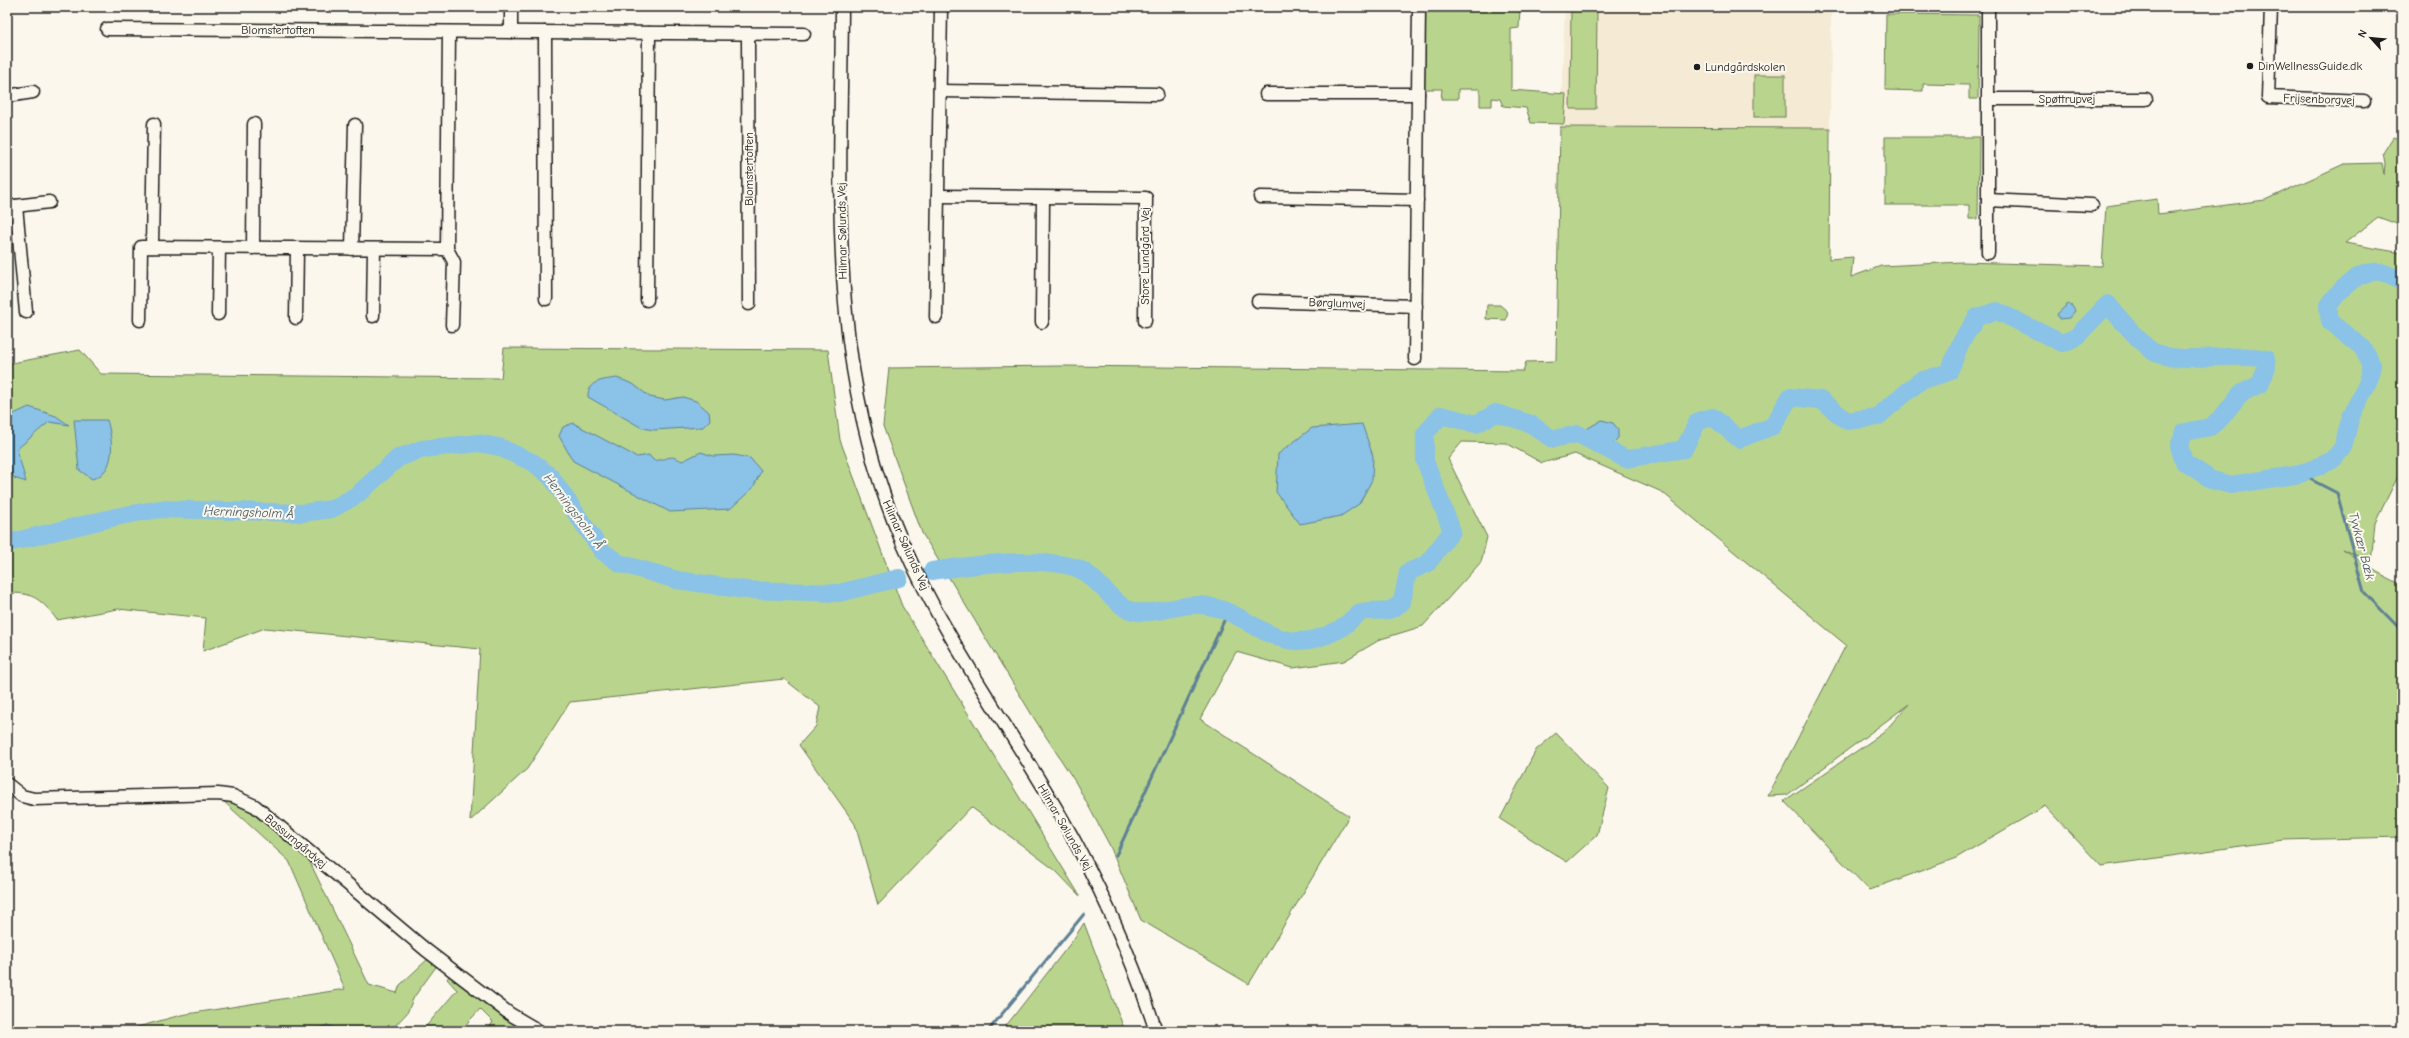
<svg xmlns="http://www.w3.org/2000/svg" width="2409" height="1038" font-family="'Comic Neue',sans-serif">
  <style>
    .built { fill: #f5ead4 }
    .green { fill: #b9d58d; stroke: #6a7854 }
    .water { fill: #8ac2e8; stroke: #5e8096 }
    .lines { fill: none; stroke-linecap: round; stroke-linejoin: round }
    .stream { stroke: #5e8096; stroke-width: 3 }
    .river { stroke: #8ac2e8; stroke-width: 18 }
    .minor-casing { stroke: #1c1c1c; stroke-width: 15 }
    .minor { stroke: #fbf7ec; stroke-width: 12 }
    .poi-dot { fill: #1c1c1c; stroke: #fbf7ec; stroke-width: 1.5 }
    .labels { text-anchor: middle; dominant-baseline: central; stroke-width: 4; stroke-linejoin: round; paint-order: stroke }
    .street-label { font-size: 12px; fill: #1c1c1c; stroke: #fbf7ec }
    .poi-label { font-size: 12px; fill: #1c1c1c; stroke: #fbf7ec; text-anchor: start }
    .water-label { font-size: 13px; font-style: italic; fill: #425663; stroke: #fbf7ec }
  </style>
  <rect width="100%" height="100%" fill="#fbf7ec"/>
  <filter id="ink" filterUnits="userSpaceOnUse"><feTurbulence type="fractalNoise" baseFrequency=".025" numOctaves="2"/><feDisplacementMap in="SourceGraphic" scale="8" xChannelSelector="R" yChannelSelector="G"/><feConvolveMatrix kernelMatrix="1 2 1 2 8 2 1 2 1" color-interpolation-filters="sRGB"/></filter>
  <g filter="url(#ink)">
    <path class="built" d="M1565 7H1831L1830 128 1560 127Z"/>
    <g class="green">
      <path d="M1420 7H1520L1519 28 1511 29V90L1566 94 1564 124 1531 123 1526 108 1503 106 1500 99 1492 98V106H1480V89H1458V99H1441L1442 89H1419Z"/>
      <path d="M1571 7H1597L1596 109H1570Z"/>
      <path d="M1886 14 1979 15 1978 99H1969V85L1923 84V91L1885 90Z"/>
      <rect x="1754" y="75" width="31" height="42"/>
      <path d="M1560 127 1830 128 1829 259 1853 257 1851 277 1881 266 1962 262 2102 266 2106 206 2157 199 2158 214 2265 200 2344 164 2382 163 2384 175 2385 163 2383 153 2393 137 2402 140V226L2378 217 2345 243 2402 253V468L2375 523 2371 562 2342 549 2377 572 2402 585V837L2283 840 2101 866 2045 806 1956 858 1869 890 1784 801 1883 733 1909 704 1787 795 1768 796 1846 645 1662 492 1575 454 1542 463 1506 443 1462 442 1448 459 1487 537 1481 562 1423 626 1381 639 1344 661 1293 668 1236 652 1200 719 1349 816 1249 984 1141 920 1110 846 1076 783 1032 715 922 533 883 426 889 368 1062 366 1523 371 1526 362 1556 361Z"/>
      <path d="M1885 137H1979L1978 219H1969V205H1885Z"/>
      <path d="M1487 305H1500L1508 312 1506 320 1486 319Z"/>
      <path d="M504 348 828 350 840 440 902 606 1080 896 1055 870 971 807 878 905 855 824 799 745 816 726 820 707 784 679 570 702 527 769 470 821 480 649 265 628 203 651 206 618 118 609 57 620C44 602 32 590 7 594V364L80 350 101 374 501 378Z"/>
      <path d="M1556 733 1609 788 1597 835 1567 862 1500 819 1536 750Z"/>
      <path d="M222 800 248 805 306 854 369 985 397 993 400 985 430 957 438 964 414 997 407 1013 390 1031H341L327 1025 314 1031 268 1025 219 1031H123L181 1015 345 989 289 861Z"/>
      <path d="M1084 923 1125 1031H1002L1073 940Z"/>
      <path d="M452 972 535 1031H487L493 1022 480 1009 460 1031H422L457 990 447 979Z"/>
    </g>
    <g class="water">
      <path d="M2068 304 2072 306 2075 311 2069 318 2059 319 2057 314Z"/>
      <path d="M617 378 633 384 650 397 665 400 683 397 696 401 709 412 710 420 703 427 654 430 642 428 588 397C587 380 604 380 617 378Z"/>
      <path d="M29 407 56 416 69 425 49 422 17 449 26 482 14 478 7 462V417Z"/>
      <path d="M74 420H107C113 440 117 472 92 479L79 470Z"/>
      <path d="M1602 420 1613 423 1618 429V438L1607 449 1578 434Z"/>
      <path d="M573 423 637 457 649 455 653 460C666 462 668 452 682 461L701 452 713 456 734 455 750 458 761 471 753 488 730 509 670 512 573 461 559 436 563 427Z"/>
      <path d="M1362 424 1373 456 1372 480 1359 504 1341 516 1300 524 1276 492 1278 454 1312 428Z"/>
      <path d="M268 1025 311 1031H219H220Z"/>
      <path d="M327 1025 341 1031H314Z"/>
    </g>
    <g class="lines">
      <g class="stream">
        <path d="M2300 474 2337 493 2364 592 2402 631"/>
        <path d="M1116 855 1228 612"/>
        <path d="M988 1031 1084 914"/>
      </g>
      <g class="river">
        <path d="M7 543 120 516 160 509 302 513 332 509 357 495 398 458 422 449 478 443 499 447 534 463 551 477 602 551 619 563 677 580 746 590 839 593 899 578"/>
        <path d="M932 571C970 565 1043 555 1079 569 1095 576 1110 599 1125 608 1148 620 1176 603 1200 605 1255 609 1272 664 1338 630 1346 626 1352 618 1359 613 1367 609 1380 612 1389 610 1394 609 1398 605 1402 602L1408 572 1427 564 1452 531 1425 461V434L1441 415 1476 424 1496 413 1531 424 1552 439 1578 434 1626 459 1684 449 1698 421 1713 417 1739 439 1773 426 1790 397 1821 400 1847 421 1877 417 1920 381 1949 372 1961 342 1977 317 1997 311 2062 343 2075 338 2108 304C2115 314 2143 345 2152 351 2176 366 2235 351 2266 359L2267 367 2260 384 2240 394 2222 417 2210 427 2185 432 2179 446 2184 462 2212 480 2231 485 2300 474 2333 460 2343 447 2351 416 2368 382 2372 365 2363 348 2330 322 2328 307C2338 291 2358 270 2379 272 2386 272 2396 279 2402 282"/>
      </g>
      <defs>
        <g id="minor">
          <path d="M842 7C841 194 826 367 903 544 945 640 1008 725 1060 815 1100 884 1131 955 1156 1031"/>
          <path d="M2271 7 2268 97 2364 101"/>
          <path d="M107 29 804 34"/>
          <path d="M511 32V7"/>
          <path d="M545 32 546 299"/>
          <path d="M748 34 749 304"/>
          <path d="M940 91 1157 94"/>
          <path d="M1266 94H1418"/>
          <path d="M7 96 33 92"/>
          <path d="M1988 99H2146"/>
          <path d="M938 196 1146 198 1145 321"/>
          <path d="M1260 197 1417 200"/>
          <path d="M1988 200 2092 205"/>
          <path d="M16 206 26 312"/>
          <path d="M7 207 49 202"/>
          <path d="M152 247 154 124"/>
          <path d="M253 248 254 124"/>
          <path d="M352 249 355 125"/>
          <path d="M447 249 454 262 452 325"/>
          <path d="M1988 253V7"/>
          <path d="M647 300 649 33"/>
          <path d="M1258 301 1416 306"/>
          <path d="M218 314 219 248"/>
          <path d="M373 316 374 249"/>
          <path d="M936 317 941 7"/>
          <path d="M296 318 297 249"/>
          <path d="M140 320 141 247 447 249 449 32"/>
          <path d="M1042 322 1043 198"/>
          <path d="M1415 359 1419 7"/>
          <path d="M7 784 22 796 34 799 218 794 233 796 255 806 426 950 510 1014 539 1031"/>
        </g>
      </defs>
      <use href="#minor" class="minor-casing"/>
      <use href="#minor" class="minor"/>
    </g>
  </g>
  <g class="poi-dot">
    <circle cx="2250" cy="66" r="4"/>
    <circle cx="1697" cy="67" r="4"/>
  </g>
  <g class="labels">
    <g class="street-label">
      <text x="278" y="30">Blomstertoften</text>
      <text x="2067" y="99">Spøttrupvej</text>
      <text transform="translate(2319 99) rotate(2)">Frijsenborgvej</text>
      <text transform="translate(749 169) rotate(-90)">Blomstertoften</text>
      <text transform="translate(842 231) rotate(-91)">Hilmar Sølunds Vej</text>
      <text transform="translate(1145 256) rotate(-90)">Store Lundgård Vej</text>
      <text transform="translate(1337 303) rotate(2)">Børglumvej</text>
      <text transform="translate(906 545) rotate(66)">Hilmar Sølunds Vej</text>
      <text transform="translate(1065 827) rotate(60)">Hilmar Sølunds Vej</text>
      <text transform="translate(296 841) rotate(40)">Bassumgårdvej</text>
    </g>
    <g class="poi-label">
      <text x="2258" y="66">DinWellnessGuide.dk</text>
      <text x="1705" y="67">Lundgårdskolen</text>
    </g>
    <g class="water-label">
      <text transform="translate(574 511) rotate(53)">Herningsholm Å</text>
      <text transform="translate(249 512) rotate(2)">Herningsholm Å</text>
      <text transform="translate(2362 546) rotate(75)">Tyvkær Bæk</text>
    </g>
  </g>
  <rect width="2409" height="1038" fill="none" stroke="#fbf7ec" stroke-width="24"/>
  <rect x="12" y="12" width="2385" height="1014" fill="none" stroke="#1c1c1c" stroke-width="1.5" filter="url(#ink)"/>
  <g transform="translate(2371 38) rotate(297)" stroke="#fbf7ec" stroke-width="3" paint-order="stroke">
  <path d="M0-3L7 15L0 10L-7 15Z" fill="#1c1c1c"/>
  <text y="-6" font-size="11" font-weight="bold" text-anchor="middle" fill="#1c1c1c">N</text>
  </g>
</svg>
